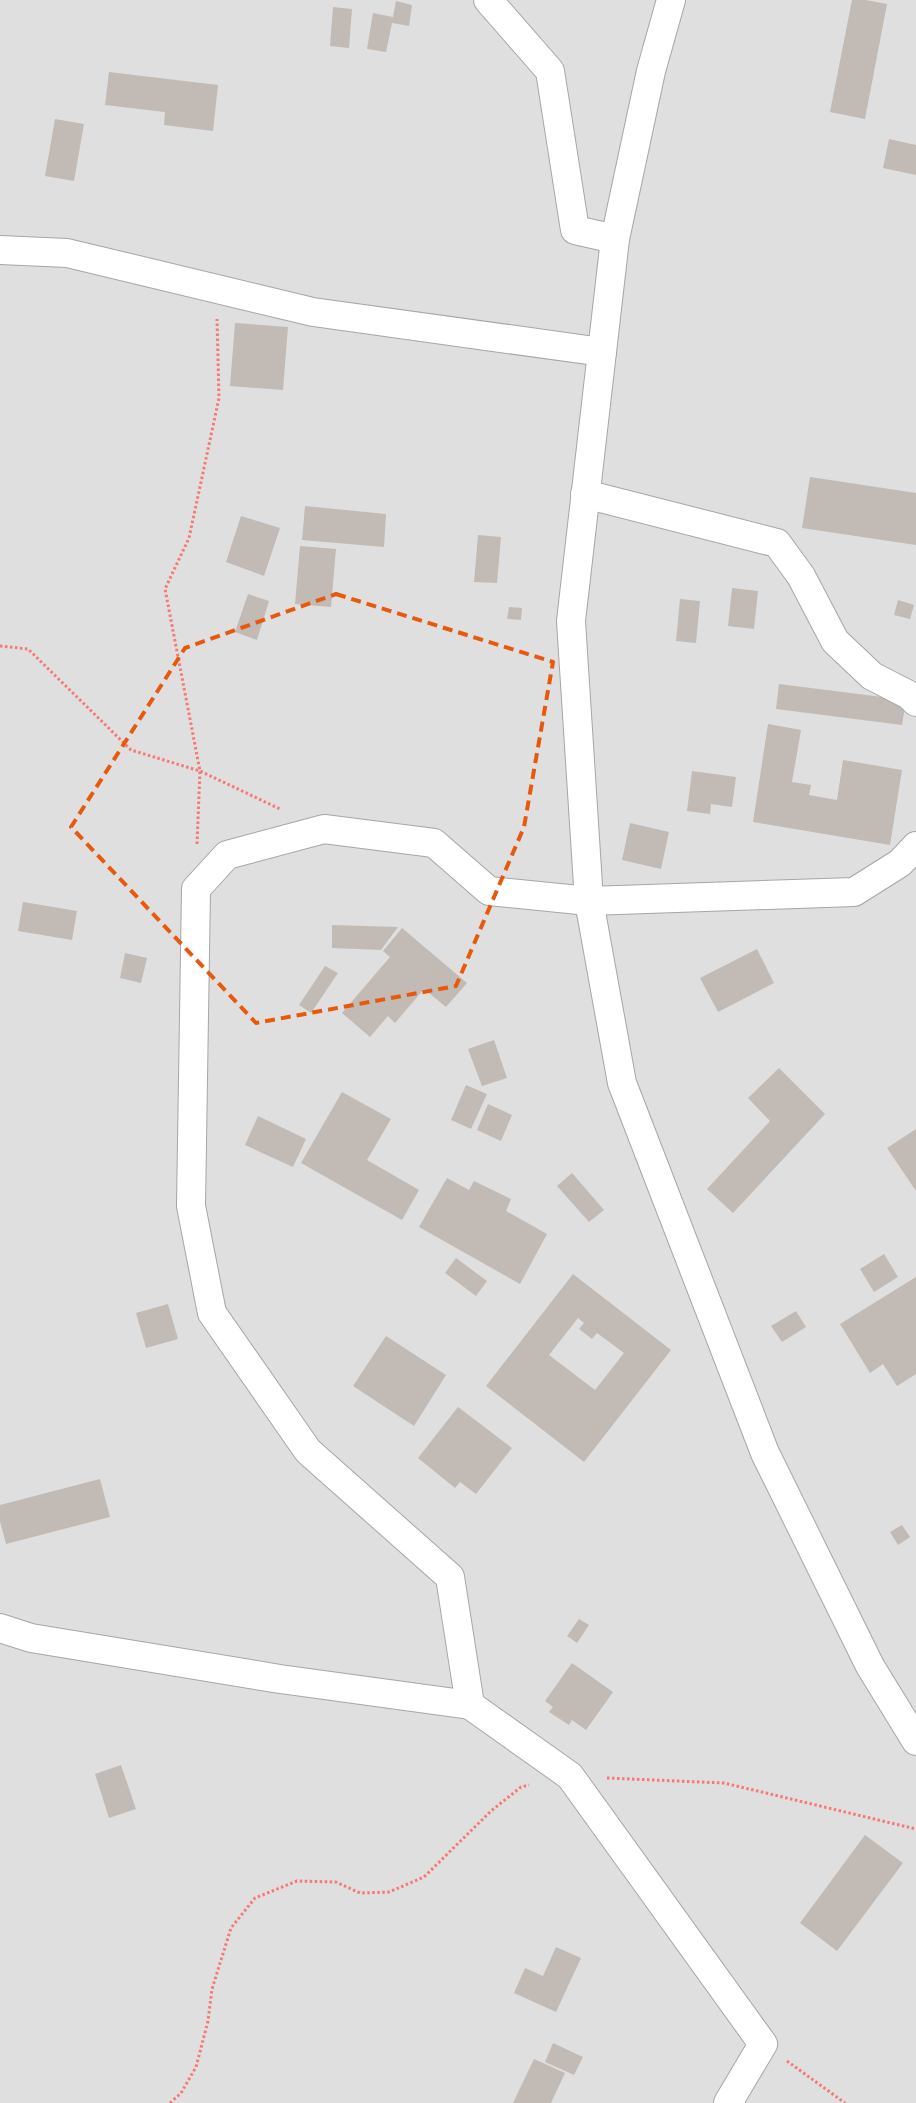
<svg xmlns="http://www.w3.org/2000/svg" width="916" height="2103" font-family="Raleway,sans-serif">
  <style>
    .residential { fill: #e0dfdf }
    .building { fill: #c2bab5; fill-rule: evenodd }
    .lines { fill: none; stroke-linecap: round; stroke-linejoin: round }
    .street-casing { stroke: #a6a6a6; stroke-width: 30 }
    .path { stroke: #f77874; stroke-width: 3; stroke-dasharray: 2.5 2.5; stroke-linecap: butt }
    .street { stroke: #fff; stroke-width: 28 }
    .marked { fill: none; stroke: #e8590c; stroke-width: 4; stroke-dasharray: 10 6; stroke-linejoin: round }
  </style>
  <rect width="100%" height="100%" fill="#f2eee9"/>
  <rect class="residential" x="0" y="0" width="916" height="2103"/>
  <g class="building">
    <path d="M852 0H866L887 4 865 119 830 112Z"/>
    <path d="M396 1 412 5 409 26 392 23 386 52 367 49 373 13 393 17Z"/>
    <path d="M333 7 352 9 349 48 330 46Z"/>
    <path d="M109 72 218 85 213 131 164 125 165 112 105 105Z"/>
    <path d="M55 119 84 124 74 181 45 176Z"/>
    <path d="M889 139 916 145V175L883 168Z"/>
    <path d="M235 323 288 327 283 390 230 386Z"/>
    <path d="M810 477 916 493V545L802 528Z"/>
    <path d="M305 506 386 514 384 547 302 540Z"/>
    <path d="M241 516 280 528 264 576 226 562Z"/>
    <path d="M478 535 501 537 497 583 474 582Z"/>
    <path d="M300 546 336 549 331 607 295 604Z"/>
    <path d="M732 588 758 591 754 629 728 626Z"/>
    <path d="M248 594 269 601 257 640 235 632Z"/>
    <path d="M680 599 700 601 696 643 676 641Z"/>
    <path d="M898 600 914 605 910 619 894 615Z"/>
    <path d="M509 607 522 608 521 620 507 619Z"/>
    <path d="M779 684 906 700 902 725 776 709Z"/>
    <path d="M768 724 801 730 792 782 811 785 809 795 837 800 843 760 902 770 890 845 753 822Z"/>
    <path d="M692 771 736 777 732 807 711 804 710 814 687 811Z"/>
    <path d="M630 823 669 832 661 869 622 860Z"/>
    <path d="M23 902 77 911 72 940 18 931Z"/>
    <path d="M332 925 398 927 381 950 332 948Z"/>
    <path d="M402 928 467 983 446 1007 424 989 395 1023 388 1016 370 1037 342 1013 390 957 383 951Z"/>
    <path d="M757 949 774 983 718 1012 700 978Z"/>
    <path d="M125 953 147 958 141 983 120 978Z"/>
    <path d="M325 966 338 973 311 1013 299 1005Z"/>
    <path d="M494 1040 507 1078 482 1086 468 1049Z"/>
    <path d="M779 1068 825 1114 733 1213 707 1189 770 1121 748 1098Z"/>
    <path d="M466 1085 487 1094 471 1129 451 1120Z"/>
    <path d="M342 1092 391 1119 367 1160 419 1190 402 1220 301 1163Z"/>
    <path d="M488 1104 512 1115 501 1141 477 1130Z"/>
    <path d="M258 1116 306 1139 293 1167 245 1145Z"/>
    <path d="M916 1129V1191L887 1148Z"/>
    <path d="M572 1173 604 1210 589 1222 557 1186Z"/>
    <path d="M447 1178 469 1190 474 1181 511 1199 506 1211 547 1234 520 1284 419 1227Z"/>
    <path d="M884 1254 898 1277 874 1292 860 1269Z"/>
    <path d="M456 1258 487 1281 476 1296 445 1273Z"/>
    <path d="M573 1274 671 1350 584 1462 486 1386ZM578 1318 584 1323 579 1329 592 1339 597 1333 624 1353 595 1390 549 1355Z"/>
    <path d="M916 1277V1374L897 1386 883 1364 870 1373 840 1324Z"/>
    <path d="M168 1304 178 1339 146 1348 136 1313Z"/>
    <path d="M796 1311 806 1327 782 1342 771 1326Z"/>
    <path d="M386 1336 446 1375 414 1426 353 1386Z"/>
    <path d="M458 1407 512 1448 476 1494 460 1482 455 1488 418 1458Z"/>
    <path d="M100 1479 110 1517 6 1544 0 1521V1505Z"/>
    <path d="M902 1525 910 1537 898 1545 890 1532Z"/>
    <path d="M579 1619 589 1625 577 1643 567 1636Z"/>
    <path d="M572 1663 613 1692 586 1730 572 1720 569 1725 549 1712 553 1707 545 1701Z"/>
    <path d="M121 1765 136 1809 109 1818 95 1774Z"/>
    <path d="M865 1835 903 1863 837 1951 800 1923Z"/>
    <path d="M556 1947 581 1958 556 2012 514 1993 525 1968 543 1976Z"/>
    <path d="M553 2043 583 2057 574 2075 545 2062Z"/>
    <path d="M534 2059 565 2073 551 2103H513Z"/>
  </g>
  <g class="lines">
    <defs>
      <g id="street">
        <path d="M488 0 550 71 575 230 615 239"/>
        <path d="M671 0 651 71 615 239 571 621 589 901 622 1083 765 1453 870 1666 916 1741"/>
        <path d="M0 250 67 253 313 312 602 352"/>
        <path d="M585 494 777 543 801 576 835 641 872 676 909 695 916 702"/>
        <path d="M0 1628 31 1638 280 1679 470 1705"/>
        <path d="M728 2103 763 2044 570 1776 470 1705 450 1577 308 1451 212 1313 191 1206 196 889 227 855 324 829 434 843 489 891 589 901 854 892 900 863 916 846"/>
      </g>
    </defs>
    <use href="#street" class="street-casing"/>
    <g class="path">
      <path d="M0 646 28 649 131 750 200 771 280 809"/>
      <path d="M197 844 200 771 165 589 189 538 219 398 217 319"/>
      <path d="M607 1778 724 1783 916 1829"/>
      <path d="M787 2061 845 2103"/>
      <path d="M170 2103 181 2093 196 2067 208 2021 212 1989 231 1928 255 1898 297 1881 336 1882 360 1893 389 1892 424 1877 491 1811 521 1787 529 1785"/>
    </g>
    <use href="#street" class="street"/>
  </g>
  <path class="marked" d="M336 594 553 662 524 827 456 986 256 1023 71 827 185 648Z"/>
</svg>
